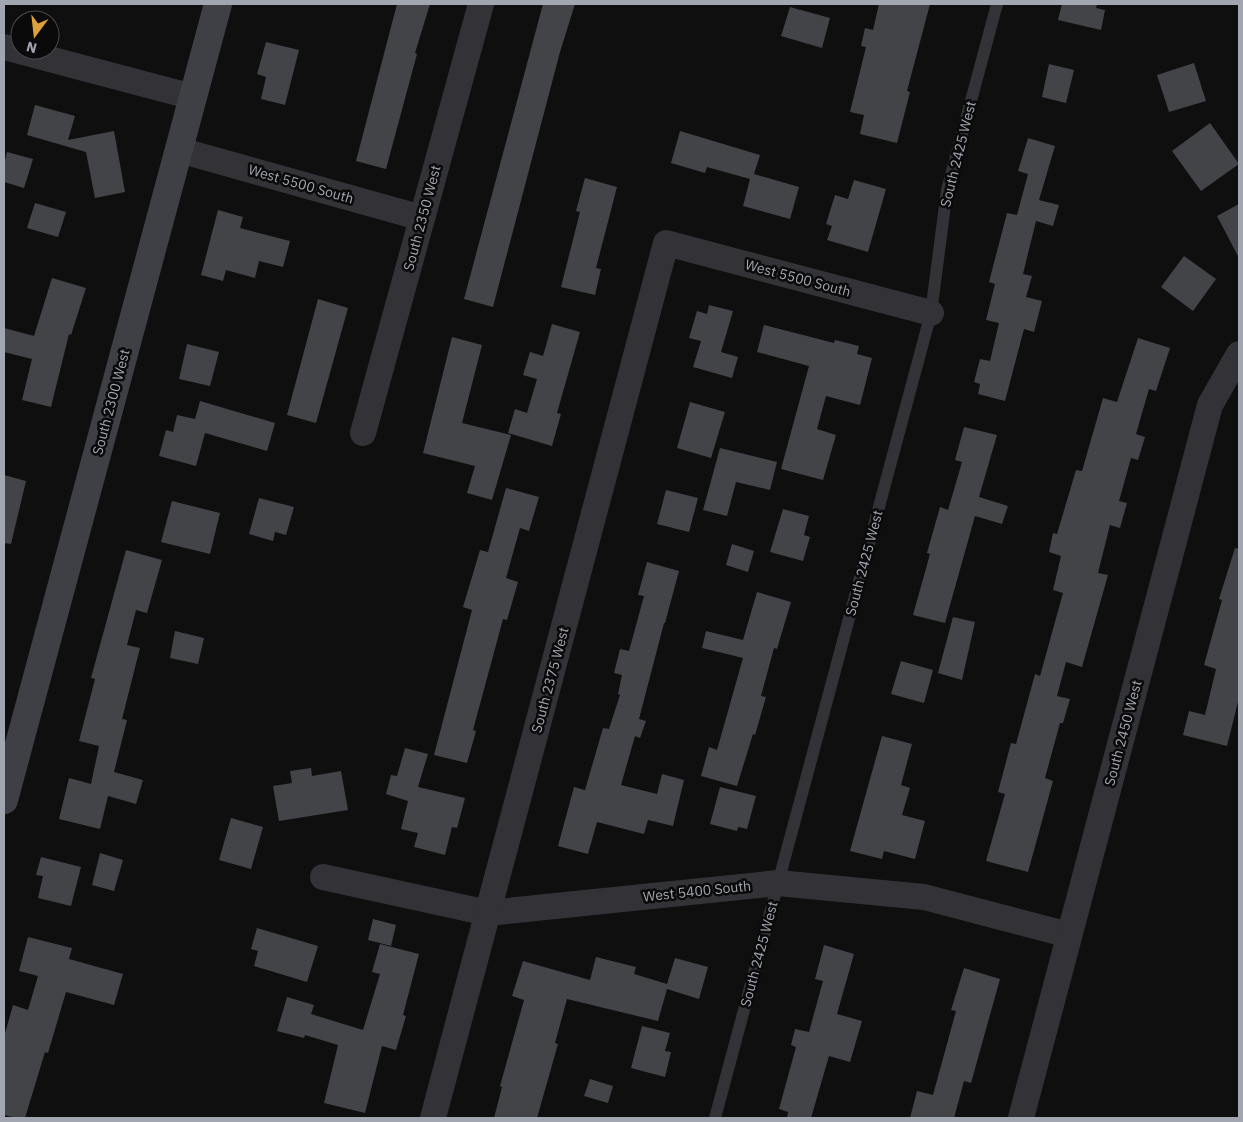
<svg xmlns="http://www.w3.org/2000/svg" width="1243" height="1122" font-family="'IBM Plex Sans',sans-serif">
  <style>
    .building { fill: #434448 }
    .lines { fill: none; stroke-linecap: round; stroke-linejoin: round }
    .lane { stroke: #333337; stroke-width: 12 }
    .street { stroke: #333337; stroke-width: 26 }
    .secondary { stroke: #3f4045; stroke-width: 28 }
    .labels { text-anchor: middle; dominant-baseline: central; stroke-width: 5; stroke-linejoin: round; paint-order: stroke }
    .street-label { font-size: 14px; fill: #a2a6b0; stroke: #0a0a0b }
  </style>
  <rect width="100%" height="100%" fill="#0f0f10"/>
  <g class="building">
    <path d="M397 4H430L415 53 417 54 386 169 356 161Z"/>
    <path d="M543 4H575L560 52 493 307 464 299Z"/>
    <path d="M879 4H930L907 91 910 92 897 143 860 134 864 115 850 112 866 47 861 46 865 28 873 30Z"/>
    <path d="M1062 4H1097L1096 8 1105 10 1101 30 1058 20Z"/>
    <path d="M790 7 830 18 822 48 781 36Z"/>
    <path d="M266 42 299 50 285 105 261 99 266 77 257 74Z"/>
    <path d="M1194 63 1206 101 1169 112 1157 75Z"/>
    <path d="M1049 64 1074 70 1066 103 1042 97Z"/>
    <path d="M35 105 75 116 68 140 114 131 125 192 95 198 86 152 27 135Z"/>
    <path d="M1210 123 1239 164 1201 191 1172 151Z"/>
    <path d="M680 131 760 155 754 174 799 187 790 219 743 206 750 179 707 167 705 173 671 163Z"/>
    <path d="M1028 138 1055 146 1039 200 1059 205 1053 226 1036 221 1023 274 1032 276 1026 297 1042 301 1034 332 1024 329 1005 401 978 394 980 384 974 382 980 359 990 361 999 323 986 320 995 284 989 282 1007 213 1017 215 1028 174 1018 171Z"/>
    <path d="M7 152 33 159 24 188 4 182V164Z"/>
    <path d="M585 178 617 187 596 268 601 269 595 295 561 287 580 212 576 211Z"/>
    <path d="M854 180 886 189 868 252 827 240 832 226 826 224 835 195 848 199Z"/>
    <path d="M35 203 66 212 58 237 27 228Z"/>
    <path d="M1239 204V258L1217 216Z"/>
    <path d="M218 210 243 217 240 228 290 241 283 267 259 261 255 278 226 270 223 281 201 275Z"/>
    <path d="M1184 256 1216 279 1193 311 1161 287Z"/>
    <path d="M52 278 86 288 71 335 69 334 51 407 22 400 32 359 4 352V328L34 336Z"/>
    <path d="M318 299 348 308 316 423 287 415Z"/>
    <path d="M709 305 733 311 721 352 738 357 732 378 693 367 701 341 689 338 697 311 707 314Z"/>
    <path d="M552 324 580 332 557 413 561 414 552 446 508 433 515 409 527 413 537 379 523 375 530 352 543 356Z"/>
    <path d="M764 325 834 343 835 340 859 346 857 354 872 358 860 405 826 396 817 429 836 435 823 480 781 469 809 366 757 352Z"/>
    <path d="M452 337 482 345 462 423 511 435 492 500 467 493 475 466 423 453Z"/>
    <path d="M1138 338 1170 348 1156 391 1149 389 1136 434 1145 437 1138 460 1131 458 1119 501 1127 503 1120 528 1110 525 1098 573 1108 575 1082 667 1066 662 1057 696 1070 699 1063 723H1060L1045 778 1053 781 1028 872 986 861 1005 794 998 792 1011 743 1016 744 1035 674 1040 676 1063 593 1053 590 1061 556 1049 552 1053 533 1057 534 1076 470 1082 471 1103 398 1117 402Z"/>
    <path d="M187 344 219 352 210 386 179 379Z"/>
    <path d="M200 401 275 423 267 451 205 433 196 466 159 456 166 430 173 432 177 415 195 419Z"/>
    <path d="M690 402 725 412 711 458 677 448Z"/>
    <path d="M964 427 997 435 979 497 1008 506 1002 524 975 516 945 623 913 615 930 554 927 553 940 507 948 510 962 462 955 460Z"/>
    <path d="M720 448 777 462 770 490 736 482 727 516 703 510Z"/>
    <path d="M4 475 26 481 11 544 4 543Z"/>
    <path d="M506 488 539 497 529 531 520 528 506 578 518 582 507 620 503 619 473 730 476 731 467 763 434 755 472 610 463 607 480 550 488 552Z"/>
    <path d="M666 490 698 498 689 532 657 524Z"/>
    <path d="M259 498 294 507 286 535 275 532 273 541 249 534Z"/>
    <path d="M172 501 220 513 210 554 161 542Z"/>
    <path d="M783 509 809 516 804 535 810 537 803 561 770 552Z"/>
    <path d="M732 544 754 551 748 572 726 565Z"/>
    <path d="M1235 548 1239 549V698L1227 746 1183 735 1189 711 1205 715 1216 669 1204 665 1222 600 1219 599Z"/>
    <path d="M126 550 162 560 147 613 136 610 127 645 140 648 122 719 127 720 114 772 143 780 136 804 108 796 100 829 59 819 69 778 91 784 99 746 79 741 95 679 91 678Z"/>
    <path d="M647 562 679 571 665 623H664L639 719 646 721 640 738 635 736 621 785 657 794 662 774 684 780 673 826 648 820 644 834 597 822 588 854 558 846 574 787 585 790 603 728 609 729 620 695 618 694 622 675 614 673 620 649 629 651 644 596 638 595Z"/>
    <path d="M757 592 791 602 777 649 774 648 761 696 766 697 755 735 753 734 737 786 701 776 709 747 717 750 743 658 702 648 706 631 743 640Z"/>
    <path d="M953 617 975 622 962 680 938 673Z"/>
    <path d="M175 631 204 638 198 664 170 658Z"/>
    <path d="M901 661 933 670 924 703 891 694Z"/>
    <path d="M882 736 912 744 901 785 910 788 902 815 925 821 915 859 884 851 882 859 850 851Z"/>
    <path d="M405 748 428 754 418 787 465 798 457 828 452 827 445 855 414 847 418 833 401 829 408 801 386 794 391 775 397 776Z"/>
    <path d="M311 768 312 776 341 771 348 810 279 821 273 786 292 783 290 771Z"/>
    <path d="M720 787 756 796 747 829 738 827 737 831 710 824Z"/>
    <path d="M231 818 263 827 251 869 219 860Z"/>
    <path d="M100 853 123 860 114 891 92 885Z"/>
    <path d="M41 857 81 867 71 906 38 898 43 876 36 875Z"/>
    <path d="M373 919 396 925 391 946 368 940Z"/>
    <path d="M257 928 318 946 307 982 254 966 258 951 251 949Z"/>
    <path d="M28 937 72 948 69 959 123 974 114 1005 66 992 48 1053 45 1052 25 1118H17L4 1115V1037L13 1005 28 1010 38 976 19 971Z"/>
    <path d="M380 944 419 954 403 1015 406 1016 396 1050 382 1046 365 1113 324 1103 338 1045 305 1035 304 1038 277 1031 287 997 314 1005 311 1014 363 1030 380 974 372 972Z"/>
    <path d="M824 945 854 954 837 1014 862 1021 850 1062 829 1056 811 1118H787L788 1112 779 1109 796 1047 791 1045 795 1029 809 1032 823 981 815 979Z"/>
    <path d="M596 957 636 967 634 974 667 984 675 958 708 967 699 999 667 989 658 1021 567 999 555 1043 558 1044 537 1118H494L502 1087 500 1086 524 1000 512 996 523 961 590 980Z"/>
    <path d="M964 968 1000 979 971 1083 964 1081 954 1118H910L917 1091 933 1095 956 1011 951 1010Z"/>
    <path d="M642 1026 670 1033 665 1051 671 1052 665 1077 631 1068Z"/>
    <path d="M590 1079 613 1086 608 1103 584 1096Z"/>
  </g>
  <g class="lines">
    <path class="lane" d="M715 1118 931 313 947 190 997 4"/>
    <g class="street">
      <path d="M4 47 193 97"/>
      <path d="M179 150 422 218"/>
      <path d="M363 433 481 4"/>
      <path d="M323 877 488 913 778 883 924 897 1069 935"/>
      <path d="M433 1118 666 243 931 313"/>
      <path d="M1021 1118 1210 405 1239 354"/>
    </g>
    <path class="secondary" d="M4 800 218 4"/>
  </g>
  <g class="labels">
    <g class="street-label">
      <text transform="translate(958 154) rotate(-76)">South 2425 West</text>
      <text transform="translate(301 184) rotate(16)">West 5500 South</text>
      <text transform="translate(422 218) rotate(-75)">South 2350 West</text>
      <text transform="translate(798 278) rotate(15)">West 5500 South</text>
      <text transform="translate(111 402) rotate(-75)">South 2300 West</text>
      <text transform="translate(864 563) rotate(-75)">South 2425 West</text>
      <text transform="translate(550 680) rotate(-75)">South 2375 West</text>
      <text transform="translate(1123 733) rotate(-75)">South 2450 West</text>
      <text transform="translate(697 891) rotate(-6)">West 5400 South</text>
      <text transform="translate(759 954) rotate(-75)">South 2425 West</text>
    </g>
  </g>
  <rect width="1243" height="1122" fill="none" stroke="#a2a6b0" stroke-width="10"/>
  <g transform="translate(35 35) rotate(195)"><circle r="24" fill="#0a0a0b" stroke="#47484d"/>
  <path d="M0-4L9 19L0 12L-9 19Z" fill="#dea13a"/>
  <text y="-8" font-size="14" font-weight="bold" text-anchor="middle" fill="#a2a6b0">N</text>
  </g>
</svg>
